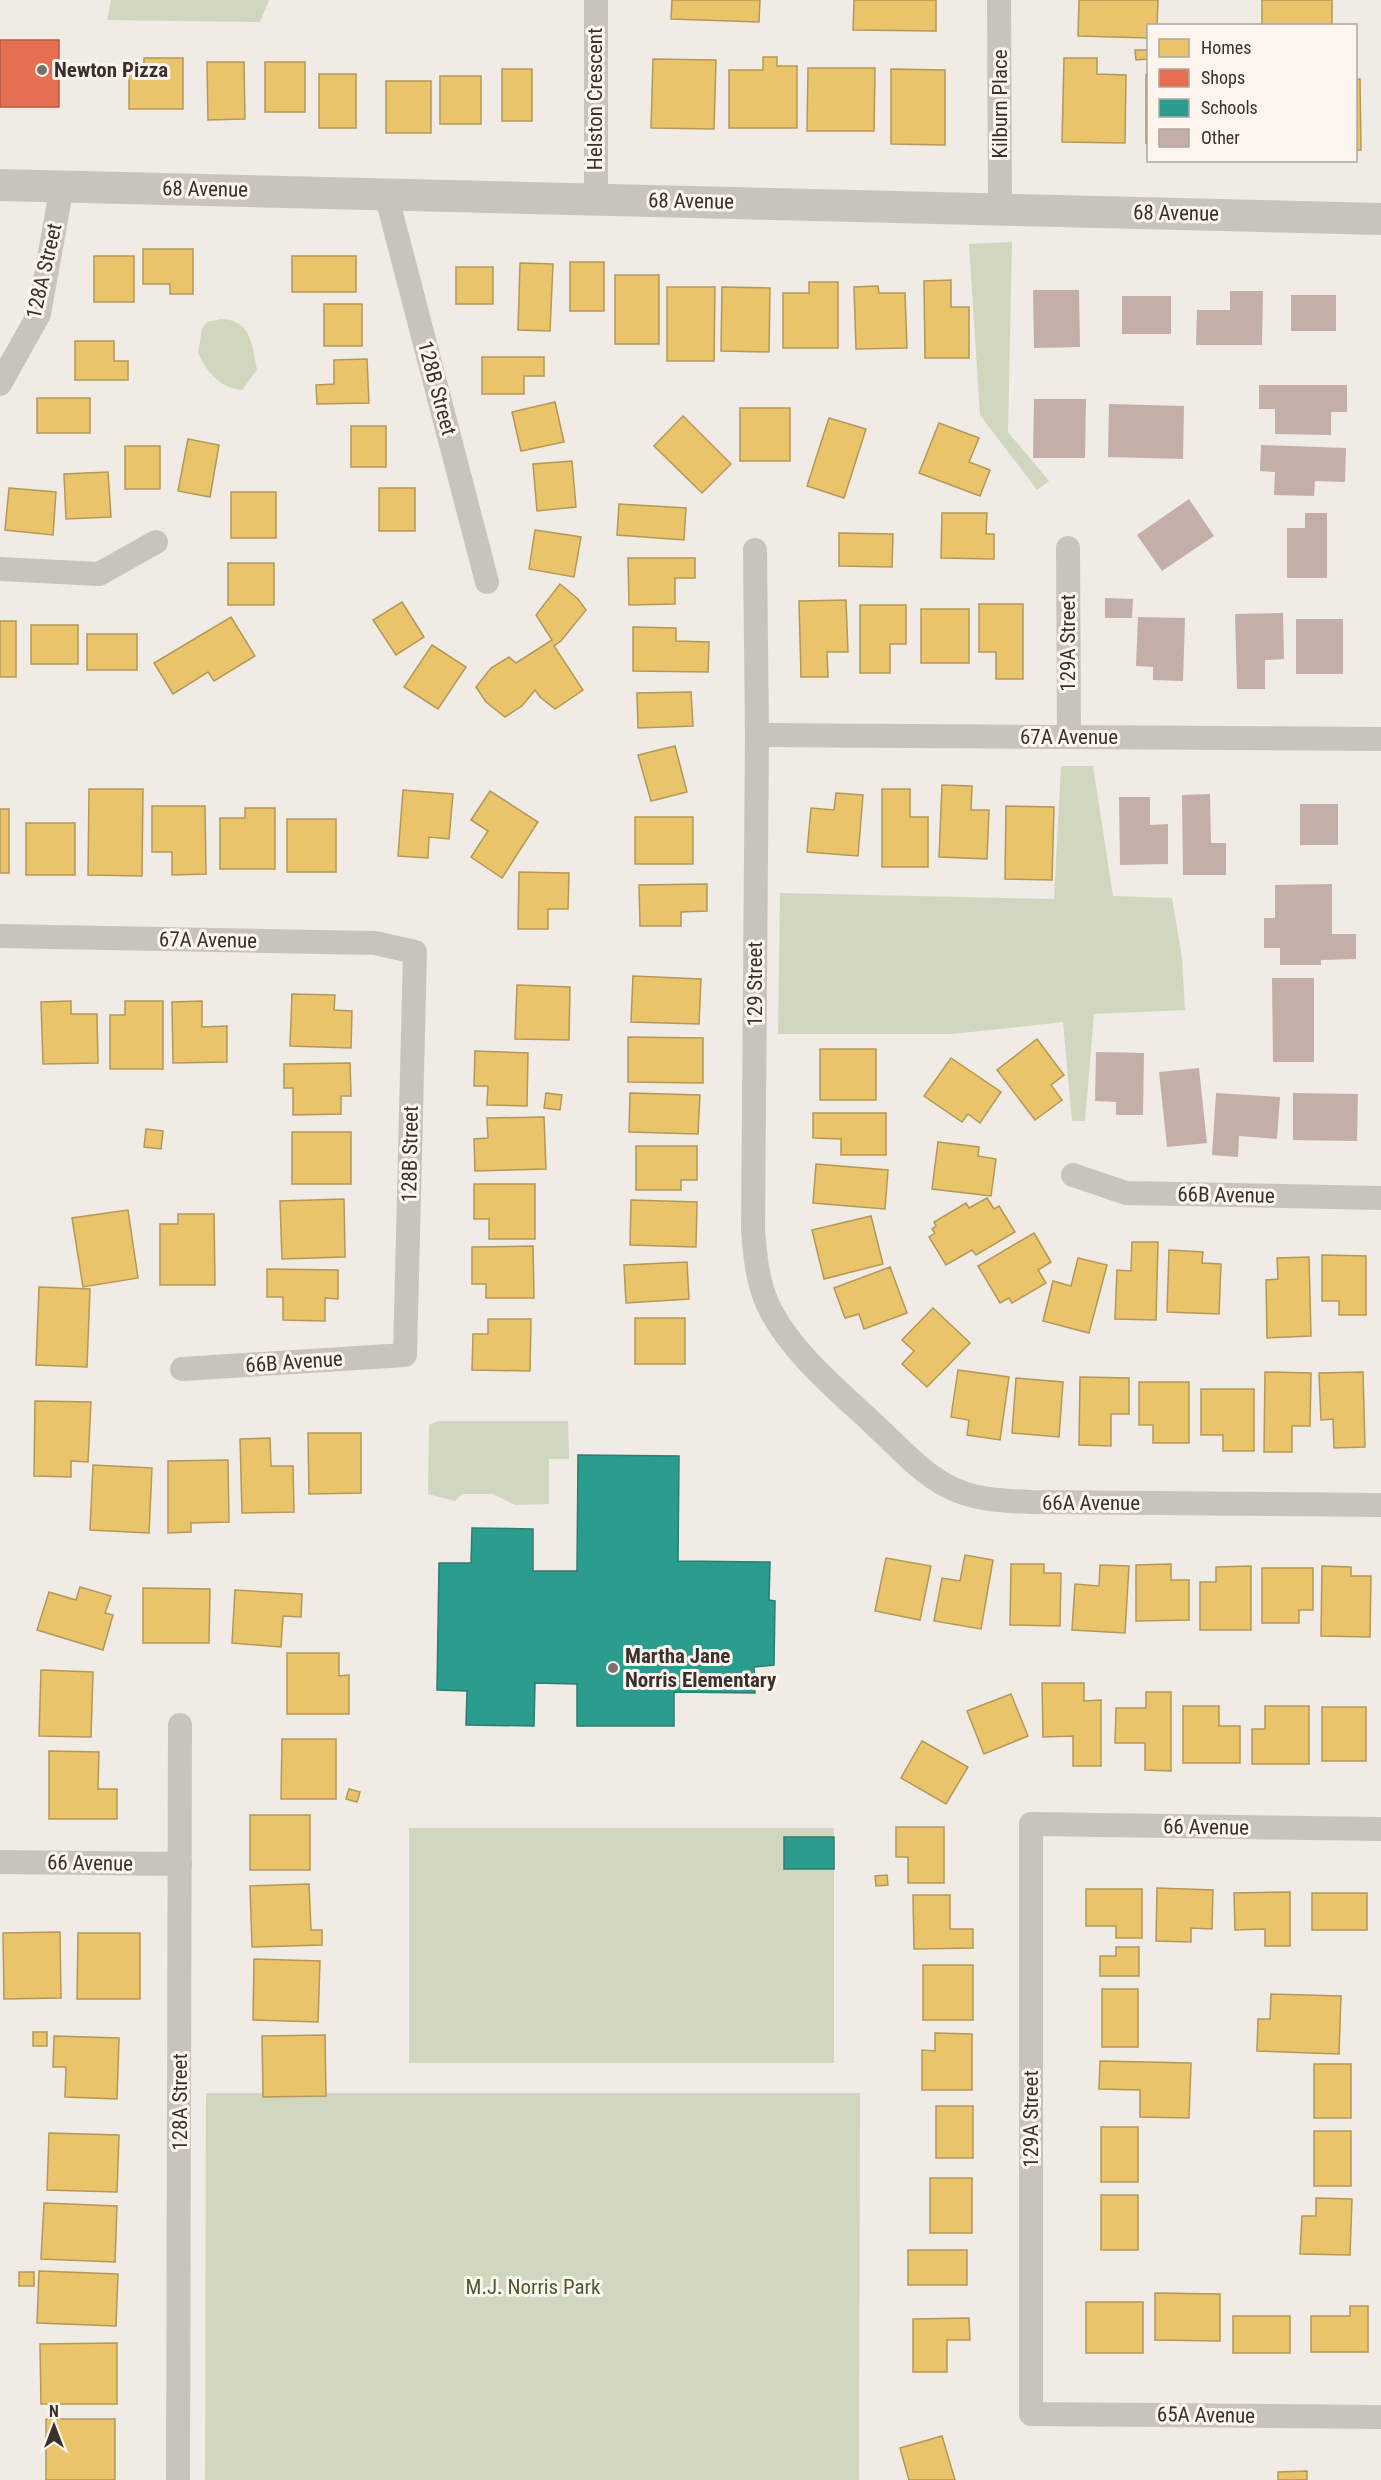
<svg xmlns="http://www.w3.org/2000/svg" width="1381" height="2480" font-family="'Roboto Condensed',sans-serif">
  <style>
    .green { fill: #d1d6bf }
    .homes { fill: #e9c46a; stroke: #b59857; stroke-width: 1.5 }
    .shops { fill: #e76f51; stroke: #b35c46; stroke-width: 1.5 }
    .schools { fill: #2a9d8f; stroke: #2f7c71; stroke-width: 1.5 }
    .building { fill: #c3afa7 }
    .lines { fill: none; stroke-linecap: round; stroke-linejoin: round }
    .minor { stroke: #c9c3be; stroke-width: 24 }
    .tertiary { stroke: #c9c3be; stroke-width: 32 }
    .poi-dot { fill: #7a716c; stroke: #fbf5ee; stroke-width: 2 }
    .labels { text-anchor: middle; dominant-baseline: central; stroke-width: 6; stroke-linejoin: round; paint-order: stroke }
    .poi-label { font-size: 21px; font-weight: bold; fill: #3b302b; stroke: #fbf5ee; text-anchor: start }
    .street-label { font-size: 21px; fill: #3b302b; stroke: #fbf5ee }
    .park-label { font-size: 21px; fill: #4a5a2e; stroke: #fbf5ee }
  </style>
  <rect width="100%" height="100%" fill="#f0ebe5"/>
  <g class="green">
    <path d="M111 0H269L260 22 107 20Z"/>
    <path d="M1012 242 1008 432 1049 481 1037 490 980 415 969 244Z"/>
    <path d="M221 319C252 320 252 346 257 370L242 390C221 389 206 371 198 353L202 329 207 322Z"/>
    <path d="M1061 766H1093L1113 896 1172 898 1182 958 1185 1010 1094 1014 1085 1121H1072L1063 1022 953 1034H778L780 893 1054 899Z"/>
    <path d="M438 1421H568L569 1459H549V1504L515 1505 493 1494H462L455 1501 428 1494 429 1425Z"/>
    <rect x="409" y="1828" width="425" height="235"/>
    <path d="M206 2093H860L859 2480H205Z"/>
  </g>
  <g class="homes">
    <path d="M672 0H760L759 22 671 19Z"/>
    <path d="M854 0H936V31L853 30Z"/>
    <path d="M1079 0H1158L1157 26H1148V38L1078 36Z"/>
    <rect x="1262" y="0" width="70" height="26"/>
    <path d="M1135 50H1148V59L1136 60Z"/>
    <path d="M763 57H777V66H797V128H729V70H763Z"/>
    <path d="M144 58H183V109H129V73H144Z"/>
    <path d="M1064 58H1097V74L1126 75 1125 143 1062 142Z"/>
    <path d="M653 59 716 60 714 129 651 128Z"/>
    <path d="M207 62H244L245 119 208 120Z"/>
    <rect x="265" y="62" width="40" height="50"/>
    <path d="M808 68H875L874 131H807Z"/>
    <rect x="502" y="69" width="30" height="52"/>
    <path d="M891 69 945 70V145L891 144Z"/>
    <rect x="319" y="74" width="37" height="54"/>
    <rect x="1146" y="75" width="2" height="68"/>
    <rect x="440" y="76" width="41" height="48"/>
    <path d="M1360 79 1361 150H1356V80Z"/>
    <rect x="386" y="81" width="45" height="52"/>
    <path d="M143 249H193V294H170V284H143Z"/>
    <rect x="94" y="256" width="40" height="46"/>
    <rect x="292" y="256" width="64" height="36"/>
    <rect x="570" y="262" width="34" height="49"/>
    <path d="M520 263 553 264 550 331 518 330Z"/>
    <rect x="456" y="267" width="37" height="37"/>
    <rect x="615" y="275" width="44" height="69"/>
    <path d="M951 280V307H969V358H925L924 281Z"/>
    <path d="M809 282H838V348H783V293H809Z"/>
    <path d="M878 286 879 293H905L907 348 856 349 854 287Z"/>
    <path d="M667 287H715L714 361H667Z"/>
    <path d="M722 287 770 288 769 352 721 351Z"/>
    <rect x="324" y="304" width="38" height="42"/>
    <path d="M75 341H114V361H128V380H75Z"/>
    <path d="M482 357H544V376H524V394H482Z"/>
    <path d="M367 359 369 403 317 404 316 385 334 384V360Z"/>
    <rect x="37" y="398" width="53" height="35"/>
    <path d="M555 402 564 442 521 451 512 412Z"/>
    <rect x="740" y="408" width="50" height="53"/>
    <path d="M683 416 731 464 702 493 654 446Z"/>
    <path d="M829 418 866 429 844 498 807 486Z"/>
    <path d="M939 423 979 438 969 462 990 470 980 496 919 473Z"/>
    <rect x="351" y="426" width="35" height="41"/>
    <path d="M188 439 219 445 210 497 178 491Z"/>
    <rect x="125" y="446" width="35" height="43"/>
    <path d="M572 461 576 507 537 511 533 464Z"/>
    <path d="M108 472 111 517 66 519 64 474Z"/>
    <path d="M9 488 56 492 53 535 5 530Z"/>
    <rect x="379" y="488" width="36" height="43"/>
    <rect x="231" y="492" width="45" height="46"/>
    <path d="M619 504 686 508 684 540 617 535Z"/>
    <path d="M942 513H987L986 534H994V559L941 558Z"/>
    <path d="M535 530 581 537 574 577 529 569Z"/>
    <path d="M839 533 893 534 892 567 839 566Z"/>
    <path d="M628 558H695V578H675V604L629 605Z"/>
    <rect x="228" y="563" width="46" height="42"/>
    <path d="M560 584 578 599 586 610 561 641 554 646 583 690 555 709 540 697 535 690 522 706 505 717 486 702 476 687 491 668 509 657 516 663 552 640 536 615Z"/>
    <path d="M846 600 848 652H827L828 677H801L799 601Z"/>
    <path d="M402 602 424 637 396 655 373 620Z"/>
    <path d="M979 604H1023V679H996V652H979Z"/>
    <path d="M860 605H906V644H890V673H860Z"/>
    <rect x="921" y="609" width="48" height="54"/>
    <path d="M231 617 255 656 214 681 208 672 173 694 154 663Z"/>
    <rect x="0" y="621" width="16" height="56"/>
    <rect x="31" y="625" width="47" height="39"/>
    <path d="M633 627 676 628V641L709 642 708 672 633 671Z"/>
    <rect x="87" y="634" width="50" height="36"/>
    <path d="M432 645 466 667 438 709 404 687Z"/>
    <path d="M691 692 693 726 638 728 637 693Z"/>
    <path d="M675 746 687 792 651 801 638 755Z"/>
    <path d="M942 785 972 786 971 810H989L987 859 939 857Z"/>
    <path d="M89 789H143L142 876 88 875Z"/>
    <path d="M882 789H910V817H928V867H882Z"/>
    <path d="M403 790 453 794 449 839 429 837 428 858 398 856Z"/>
    <path d="M490 791 538 822 502 878 471 857 488 831 471 820Z"/>
    <path d="M836 793 863 795 858 856 807 852 811 808 834 810Z"/>
    <path d="M152 806H205L206 874 172 875V852H152Z"/>
    <path d="M1006 806 1054 807 1052 880 1005 879Z"/>
    <path d="M245 808H275V869H220V818H245Z"/>
    <rect x="0" y="809" width="9" height="64"/>
    <rect x="635" y="817" width="58" height="47"/>
    <rect x="287" y="819" width="49" height="53"/>
    <rect x="26" y="823" width="49" height="52"/>
    <path d="M519 872 569 873 568 909H548V929H518Z"/>
    <path d="M707 884V911L681 912V926H640L639 885Z"/>
    <path d="M633 976 701 979 699 1024 631 1022Z"/>
    <path d="M517 985 570 987 569 1040 515 1039Z"/>
    <path d="M292 994 335 995 334 1010 352 1011 351 1048 290 1046Z"/>
    <path d="M71 1001V1014H97L98 1063 43 1064 41 1002Z"/>
    <path d="M125 1001H163V1069H110V1015H125Z"/>
    <path d="M202 1001V1027L227 1026V1062L173 1063 172 1002Z"/>
    <path d="M628 1037 703 1038V1083L628 1082Z"/>
    <path d="M1037 1039 1064 1075 1051 1085 1062 1100 1035 1120 997 1070Z"/>
    <rect x="820" y="1049" width="56" height="51"/>
    <path d="M475 1051 528 1053 527 1106 487 1105 488 1086H474Z"/>
    <path d="M951 1058 1001 1092 980 1123 968 1114 962 1122 924 1096Z"/>
    <path d="M350 1063 351 1096H341V1114L293 1115V1088H284V1064Z"/>
    <path d="M546 1093 562 1095 560 1110 544 1108Z"/>
    <path d="M630 1093 700 1095 698 1134 629 1132Z"/>
    <path d="M813 1113H886V1155H841V1139L813 1138Z"/>
    <path d="M544 1117 546 1169 475 1171 474 1139 488 1138 487 1118Z"/>
    <path d="M146 1129 163 1131 161 1149 144 1147Z"/>
    <rect x="292" y="1132" width="59" height="52"/>
    <path d="M938 1142 979 1147 978 1156 996 1159 991 1196 932 1189Z"/>
    <path d="M636 1146H697V1180H681V1190H636Z"/>
    <path d="M816 1164 888 1170 885 1209 813 1203Z"/>
    <path d="M474 1184H535V1239H489V1219H474Z"/>
    <path d="M987 1198 994 1209 999 1206 1015 1232 976 1255 972 1250 946 1265 929 1237 935 1233 932 1229 936 1226 934 1222 966 1203 969 1208Z"/>
    <path d="M344 1199 345 1257 282 1259 280 1201Z"/>
    <path d="M631 1200 697 1202 696 1247 630 1245Z"/>
    <path d="M128 1210 138 1278 83 1287 72 1218Z"/>
    <path d="M178 1214H214L215 1285H160V1224H178Z"/>
    <path d="M871 1216 883 1264 824 1279 812 1230Z"/>
    <path d="M1034 1233 1051 1262 1038 1270 1046 1283 1012 1303 1009 1298 1000 1303 978 1266Z"/>
    <path d="M1132 1242H1158L1156 1320 1115 1319 1117 1270 1131 1271Z"/>
    <path d="M533 1246 534 1298H486V1284H472V1247Z"/>
    <path d="M1169 1250 1203 1252 1202 1263 1221 1264 1219 1314 1167 1312Z"/>
    <path d="M1322 1255 1366 1256V1315H1339V1301H1322Z"/>
    <path d="M1309 1257 1311 1336 1267 1338 1266 1280 1278 1279 1277 1258Z"/>
    <path d="M1078 1258 1107 1265 1089 1333 1043 1321 1053 1281 1071 1286Z"/>
    <path d="M687 1262 689 1299 626 1303 624 1265Z"/>
    <path d="M890 1267 907 1313 864 1329 859 1314 845 1318 834 1288Z"/>
    <path d="M267 1269 338 1270V1299L325 1298V1321L283 1320V1297H267Z"/>
    <path d="M39 1287 90 1289 87 1367 36 1365Z"/>
    <path d="M933 1308 970 1343 927 1387 902 1364 914 1351 902 1340Z"/>
    <rect x="635" y="1318" width="50" height="46"/>
    <path d="M488 1319H531L530 1371 472 1370 473 1334H488Z"/>
    <path d="M958 1370 1009 1377 1000 1440 967 1435 969 1420 951 1417Z"/>
    <path d="M1265 1372 1311 1373 1310 1426H1292V1452H1264Z"/>
    <path d="M1363 1372 1365 1447 1334 1448 1333 1419 1321 1420 1319 1373Z"/>
    <path d="M1080 1377 1129 1378V1414H1111V1446L1079 1445Z"/>
    <path d="M1016 1378 1063 1382 1059 1437 1012 1433Z"/>
    <path d="M1139 1382H1189V1443H1153V1425H1139Z"/>
    <path d="M1201 1389H1254V1451H1223V1435H1201Z"/>
    <path d="M35 1401 91 1402 88 1462 71 1461V1477L34 1476Z"/>
    <path d="M308 1433H361V1493L309 1494Z"/>
    <path d="M270 1438 271 1466H293L294 1512 242 1513 240 1439Z"/>
    <path d="M228 1460 229 1522 191 1523V1532L168 1533V1461Z"/>
    <path d="M93 1465 152 1468 149 1533 90 1530Z"/>
    <path d="M965 1555 993 1560 981 1629 934 1621 942 1578 960 1581Z"/>
    <path d="M886 1558 931 1566 920 1620 875 1611Z"/>
    <path d="M1011 1564H1044V1573H1061L1060 1626 1010 1625Z"/>
    <path d="M1171 1564V1580H1189V1620L1136 1621V1565Z"/>
    <path d="M1100 1565 1129 1566 1125 1633 1072 1630 1075 1584 1099 1586Z"/>
    <path d="M1251 1566V1630H1200V1582H1216V1567Z"/>
    <path d="M1322 1566 1351 1567V1576H1371L1370 1637 1321 1636Z"/>
    <path d="M1262 1568H1313V1610H1299V1623H1262Z"/>
    <path d="M80 1587 111 1596 105 1613 113 1615 103 1650 37 1630 49 1592 76 1600Z"/>
    <path d="M143 1588 210 1589 209 1643H143Z"/>
    <path d="M235 1590 302 1594 301 1617 283 1616 281 1647 232 1643Z"/>
    <path d="M287 1653H339V1676L349 1675V1714H287Z"/>
    <path d="M41 1670 93 1672 91 1737 39 1736Z"/>
    <path d="M1042 1683H1084V1701L1101 1700V1766H1073V1736L1043 1737Z"/>
    <path d="M1146 1692H1171V1771L1145 1770V1743H1115L1116 1708H1146Z"/>
    <path d="M1011 1694 1028 1736 984 1754 967 1711Z"/>
    <path d="M1183 1706H1219V1726H1240V1763H1183Z"/>
    <path d="M1265 1706H1309V1764H1252V1729H1265Z"/>
    <rect x="1322" y="1707" width="44" height="54"/>
    <path d="M282 1739H336V1799H281Z"/>
    <path d="M922 1741 968 1767 946 1804 901 1778Z"/>
    <path d="M49 1751 99 1752 98 1789H117V1819H49Z"/>
    <path d="M349 1789 360 1792 357 1802 346 1799Z"/>
    <rect x="250" y="1815" width="60" height="55"/>
    <path d="M896 1827H944V1883H908V1857H896Z"/>
    <path d="M887 1875 888 1885 876 1886 875 1876Z"/>
    <path d="M309 1884 311 1930H322V1945L252 1947 250 1886Z"/>
    <path d="M1157 1888 1213 1890 1212 1929 1191 1928V1942L1156 1941Z"/>
    <path d="M1086 1889H1142V1938H1116V1926H1086Z"/>
    <path d="M1290 1892V1946H1265V1929L1235 1930 1234 1893Z"/>
    <rect x="1312" y="1893" width="55" height="37"/>
    <path d="M913 1895H950V1929H973V1948L914 1949Z"/>
    <path d="M60 1932 61 1998 4 1999 3 1933Z"/>
    <path d="M78 1933H140V1999H77Z"/>
    <path d="M1116 1947H1139V1976H1100V1956H1116Z"/>
    <path d="M254 1959 320 1961 318 2022 253 2020Z"/>
    <rect x="923" y="1965" width="50" height="55"/>
    <rect x="1102" y="1989" width="36" height="58"/>
    <path d="M1271 1994 1341 1996 1339 2054 1257 2051 1258 2019H1270Z"/>
    <rect x="33" y="2032" width="14" height="14"/>
    <path d="M935 2033 972 2034V2090H922V2050L935 2051Z"/>
    <path d="M325 2035 326 2096 263 2097 262 2036Z"/>
    <path d="M54 2036 119 2038 117 2099 65 2097 66 2067H53Z"/>
    <path d="M1100 2061 1191 2063 1189 2118 1140 2117V2090L1099 2089Z"/>
    <rect x="1314" y="2064" width="37" height="54"/>
    <rect x="936" y="2106" width="37" height="52"/>
    <rect x="1101" y="2127" width="37" height="55"/>
    <rect x="1314" y="2131" width="37" height="55"/>
    <path d="M49 2133 119 2135 117 2192 47 2190Z"/>
    <rect x="930" y="2178" width="42" height="55"/>
    <rect x="1101" y="2195" width="37" height="55"/>
    <path d="M1316 2198 1352 2199 1350 2255 1300 2254 1302 2216H1316Z"/>
    <path d="M44 2203 117 2206 115 2262 41 2259Z"/>
    <rect x="908" y="2250" width="59" height="35"/>
    <path d="M39 2271 118 2274 116 2326 37 2323Z"/>
    <rect x="19" y="2272" width="15" height="14"/>
    <path d="M1155 2293 1220 2294V2341L1155 2340Z"/>
    <rect x="1086" y="2302" width="57" height="51"/>
    <path d="M1350 2306H1368V2352H1311V2316H1350Z"/>
    <rect x="1233" y="2316" width="57" height="37"/>
    <path d="M969 2318 970 2340H947V2372H913V2319Z"/>
    <path d="M117 2343V2404H41L40 2344Z"/>
    <rect x="46" y="2419" width="69" height="61"/>
    <path d="M942 2436 955 2480H909L900 2448Z"/>
    <path d="M1307 2471V2480H1278V2472Z"/>
  </g>
  <rect class="shops" x="0" y="40" width="59" height="67"/>
  <g class="schools">
    <path d="M578 1455 679 1456 678 1561 770 1562 769 1600 775 1601 774 1665 754 1667 755 1693 674 1692V1726H577V1684L535 1683 534 1726 466 1725 467 1691 437 1690 439 1563H471L472 1528 533 1529V1571H577Z"/>
    <rect x="784" y="1837" width="50" height="32"/>
  </g>
  <g class="building">
    <path d="M1033 290H1079L1080 347 1034 348Z"/>
    <path d="M1230 291H1263L1262 345H1196L1197 310H1230Z"/>
    <rect x="1291" y="295" width="45" height="36"/>
    <rect x="1122" y="296" width="49" height="38"/>
    <path d="M1259 385H1347V412H1331V435L1275 434V409H1259Z"/>
    <path d="M1034 399H1086L1085 458H1033Z"/>
    <path d="M1109 404 1184 406 1183 459 1108 457Z"/>
    <path d="M1261 445 1346 448 1345 482 1315 481 1314 496 1274 495 1275 472 1260 471Z"/>
    <path d="M1189 499 1214 536 1162 571 1137 535Z"/>
    <path d="M1305 513H1327V578H1287V528H1305Z"/>
    <path d="M1105 598 1133 599 1132 618H1105Z"/>
    <path d="M1283 613 1284 659 1265 660V689H1237L1235 614Z"/>
    <path d="M1138 617 1185 618 1183 681 1153 680V667L1136 666Z"/>
    <rect x="1296" y="619" width="47" height="55"/>
    <path d="M1210 794 1211 843H1226V875H1183L1182 795Z"/>
    <path d="M1119 797H1150V825L1168 824V864L1120 865Z"/>
    <rect x="1300" y="804" width="38" height="41"/>
    <path d="M1332 884V934H1356V959L1321 960V965H1280V948H1264V918H1275V885Z"/>
    <path d="M1272 978H1314V1062H1273Z"/>
    <path d="M1096 1052 1144 1053 1143 1115H1116V1102L1095 1101Z"/>
    <path d="M1199 1068 1207 1143 1167 1147 1159 1072Z"/>
    <path d="M1216 1093 1280 1097 1277 1139 1239 1136 1238 1157 1212 1155Z"/>
    <path d="M1293 1093 1358 1094 1357 1141 1293 1140Z"/>
  </g>
  <g class="lines">
    <g class="minor">
      <path d="M596 0V199"/>
      <path d="M999 0 1000 209"/>
      <path d="M386 194 487 582"/>
      <path d="M0 384 39 314 62 186"/>
      <path d="M1068 548 1069 737"/>
      <path d="M755 550 757 735 753 1229C755 1255 757 1281 768 1305 790 1352 840 1392 877 1427 898 1447 921 1472 947 1486 973 1500 1002 1501 1031 1502L1381 1505"/>
      <path d="M0 569 99 574 156 542"/>
      <path d="M757 735 1381 739"/>
      <path d="M0 936 375 943 415 952 405 1355 182 1369"/>
      <path d="M1073 1175 1126 1193 1381 1198"/>
      <path d="M1381 1829 1031 1824V2414L1381 2417"/>
      <path d="M0 1862 180 1864"/>
      <path d="M178 2480 180 1725"/>
    </g>
    <path class="tertiary" d="M0 185 1381 219"/>
  </g>
  <g class="poi-dot">
    <circle cx="42" cy="70" r="6"/>
    <circle cx="613" cy="1668" r="6"/>
  </g>
  <g class="labels">
    <g class="poi-label">
      <text x="54" y="70">Newton Pizza</text>
      <text x="625" y="1656">Martha Jane<tspan x="625" dy="24">Norris Elementary</tspan></text>
    </g>
    <g class="street-label">
      <text transform="translate(595 99) rotate(-90)">Helston Crescent</text>
      <text transform="translate(1000 104) rotate(-90)">Kilburn Place</text>
      <text transform="translate(205 189) rotate(1)">68 Avenue</text>
      <text transform="translate(691 201) rotate(1)">68 Avenue</text>
      <text transform="translate(1176 213) rotate(1)">68 Avenue</text>
      <text transform="translate(44 271) rotate(-77)">128A Street</text>
      <text transform="translate(437 388) rotate(75)">128B Street</text>
      <text transform="translate(1068 643) rotate(-90)">129A Street</text>
      <text x="1069" y="737">67A Avenue</text>
      <text transform="translate(208 940) rotate(1)">67A Avenue</text>
      <text transform="translate(755 984) rotate(-90)">129 Street</text>
      <text transform="translate(410 1154) rotate(-89)">128B Street</text>
      <text transform="translate(1226 1195) rotate(1)">66B Avenue</text>
      <text transform="translate(294 1362) rotate(-4)">66B Avenue</text>
      <text x="1091" y="1503">66A Avenue</text>
      <text transform="translate(1206 1827) rotate(1)">66 Avenue</text>
      <text transform="translate(90 1863) rotate(1)">66 Avenue</text>
      <text transform="translate(180 2102) rotate(-90)">128A Street</text>
      <text transform="translate(1031 2119) rotate(-90)">129A Street</text>
      <text transform="translate(1206 2415) rotate(1)">65A Avenue</text>
    </g>
    <g class="park-label">
      <text x="533" y="2287">M.J. Norris Park</text>
    </g>
  </g>
  <rect x="1147" y="24" width="210" height="138" fill="#fbf5ee" stroke="#aea6a0" stroke-width="1.5"/>
  <rect x="1159" y="39" width="30" height="18" fill="#e9c46a" stroke="#aea6a0" stroke-width="1.5"/>
  <text x="1201" y="54" font-size="18" fill="#3b302b">Homes</text>
  <rect x="1159" y="69" width="30" height="18" fill="#e76f51" stroke="#aea6a0" stroke-width="1.5"/>
  <text x="1201" y="84" font-size="18" fill="#3b302b">Shops</text>
  <rect x="1159" y="99" width="30" height="18" fill="#2a9d8f" stroke="#aea6a0" stroke-width="1.5"/>
  <text x="1201" y="114" font-size="18" fill="#3b302b">Schools</text>
  <rect x="1159" y="129" width="30" height="18" fill="#c3afa7" stroke="#aea6a0" stroke-width="1.5"/>
  <text x="1201" y="144" font-size="18" fill="#3b302b">Other</text>
  <g transform="translate(54 2426)" stroke="#fbf5ee" stroke-width="4.5" paint-order="stroke">
  <path d="M0-4.5L10 22L0 15L-10 22Z" fill="#3b302b"/>
  <text y="-9" font-size="16" font-weight="bold" text-anchor="middle" fill="#3b302b">N</text>
  </g>
</svg>
